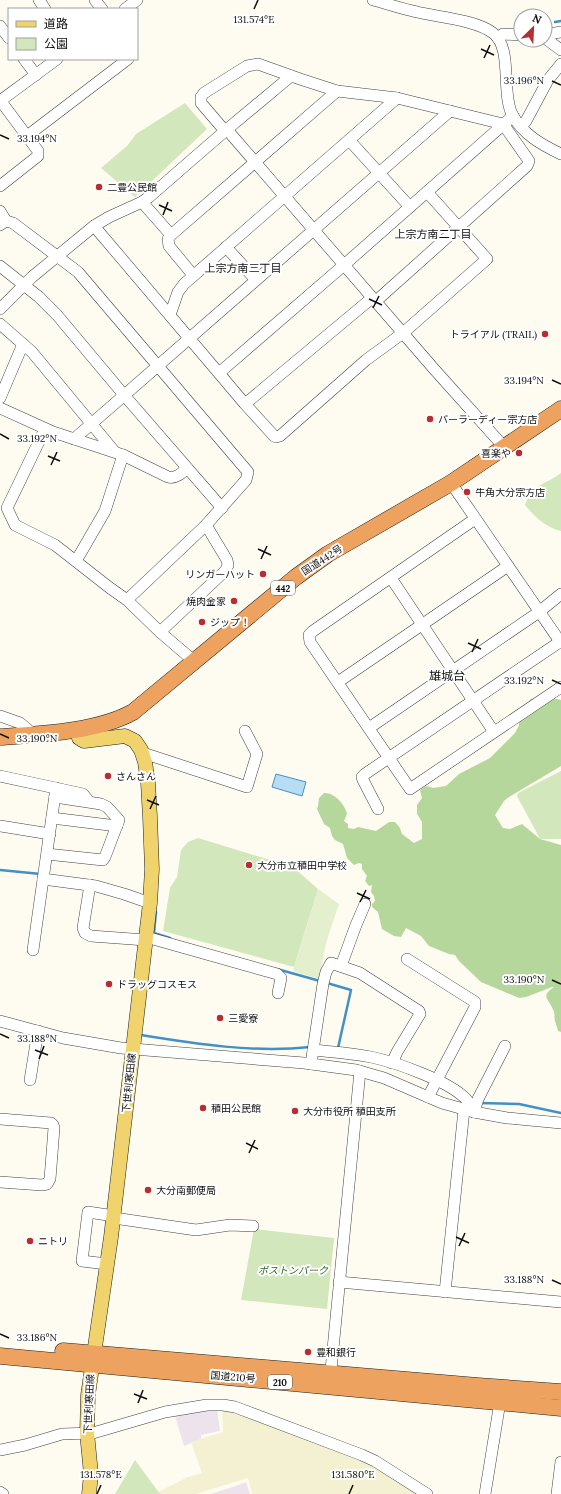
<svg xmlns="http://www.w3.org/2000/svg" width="561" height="1494" font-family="Lora,'Noto Sans JP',serif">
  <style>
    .industrial { fill: #ece3ec }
    .farmland { fill: #f3f1d2 }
    .green { fill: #d2e7bb }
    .forest { fill: #b6d79c }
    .pitch { fill: #e3efcd }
    .water { fill: #b8dcf3; stroke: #4290c6 }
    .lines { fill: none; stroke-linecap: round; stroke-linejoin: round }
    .stream { stroke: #4290c6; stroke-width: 2.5 }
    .minor-casing { stroke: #414141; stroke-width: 12 }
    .major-casing { stroke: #1f1f1f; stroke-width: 15 }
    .highway-casing { stroke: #1f1f1f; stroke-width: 17 }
    .minor { stroke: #fff; stroke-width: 11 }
    .major { stroke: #f1d36d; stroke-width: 14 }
    .highway { stroke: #eda260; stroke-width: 16 }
    .ticks { fill: none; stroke: #0e0e0e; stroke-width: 1.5 }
    .poi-dot { fill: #b82d32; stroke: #fff; stroke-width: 1.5 }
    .labels { text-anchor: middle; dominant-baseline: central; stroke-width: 4; stroke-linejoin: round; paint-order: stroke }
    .shield { fill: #fff; stroke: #565656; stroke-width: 1 }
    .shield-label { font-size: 9px; font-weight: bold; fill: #0e0e0e }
    .poi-label { font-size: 10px; fill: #0e0e0e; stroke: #fff; text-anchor: start }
    .street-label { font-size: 10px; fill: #0e0e0e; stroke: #fff }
    .park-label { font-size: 10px; font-style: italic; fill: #2e6322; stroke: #fff }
    .neighbourhood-label { font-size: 11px; fill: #0e0e0e; stroke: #fff }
    .quarter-label { font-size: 12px; fill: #0e0e0e; stroke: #fff }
    .ticks-label { font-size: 10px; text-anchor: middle; fill: #0e0e0e; stroke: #fff; stroke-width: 4; stroke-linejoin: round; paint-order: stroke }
  </style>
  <rect width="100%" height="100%" fill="#fefcf1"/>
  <g class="industrial">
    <path d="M217 1408 220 1431 201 1435V1439L184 1446 175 1416Z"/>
    <path d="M246 1482 250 1494H210L233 1487Z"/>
  </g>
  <path class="farmland" d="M222 1410 242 1413 357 1456 422 1494H252L248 1478 196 1494H160L158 1492 188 1477 202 1473 191 1442 223 1432Z"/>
  <g class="green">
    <path d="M185 103 207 129 135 197 101 168 127 146 136 134Z"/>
    <path d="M561 473V531C545 527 535 517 525 505 534 482 544 486 561 473Z"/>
    <path d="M561 771V839H540L517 796 518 793Z"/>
    <path d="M198 838 293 867 318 889 294 967 163 931 170 888 177 877 181 850 188 842Z"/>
    <path d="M254 1229 334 1238 327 1309 241 1300Z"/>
    <path d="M135 1460 160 1494H115Z"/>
  </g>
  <path class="forest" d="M544 696 561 700V766L509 797 504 801 495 815 503 828 510 829 522 824 540 839 561 845V1032L558 1031C557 1027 556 1024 555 1021 554 1018 555 1015 554 1012 550 999 539 997 554 987H552L526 997 519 998 481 982 459 961 455 955 449 954 429 946 421 936 406 928 401 937 394 936 382 929 378 912 372 907V904L375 901 374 896 371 892 372 885 369 886 365 881 367 876 362 869V864L359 863 354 865 347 858 343 844 335 840 332 836 330 828 324 824 317 809 318 806 319 798 324 793C334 792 345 804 347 814L344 821 348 824V828L354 829 358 827 376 831 389 822H395L400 828 402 834 414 843 422 839V822L417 814V805L422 798 420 790 426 786 433 788 446 786 459 774 490 758 515 733 519 725V713L531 699Z"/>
  <path class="pitch" d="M318 889 339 904C331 928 321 953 321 978L319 979 293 971Z"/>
  <path class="water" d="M276 774 306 782 302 796 272 787Z"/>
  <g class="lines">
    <g class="stream">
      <path d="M555 22 561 21"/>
      <path d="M0 870 41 874"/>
      <path d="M156 912 154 933 170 938"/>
      <path d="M277 969 320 981"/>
      <path d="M327 983 351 990 338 1048"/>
      <path d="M141 1035C196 1044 254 1053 310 1047"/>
      <path d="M480 1103 519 1104 561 1113"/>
    </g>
    <defs>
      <g id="minor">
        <path d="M39 0 45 9"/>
        <path d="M95 0 102 9"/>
        <path d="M373 0C388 4 402 9 417 12 438 17 476 20 493 33 513 48 501 92 512 114 522 134 542 145 561 154"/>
        <path d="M125 9 137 0"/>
        <path d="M0 26 9 38"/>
        <path d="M498 38 503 34 521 35"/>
        <path d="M545 38 561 50"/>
        <path d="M547 39 550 34 561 32"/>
        <path d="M24 59 36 75"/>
        <path d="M0 100 38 151V156L0 186"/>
        <path d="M0 101 57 59"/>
        <path d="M521 126 526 121 548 80 561 64"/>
        <path d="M27 136 128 59"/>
        <path d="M349 140 410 207"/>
        <path d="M142 202 171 235"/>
        <path d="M0 211 6 221"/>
        <path d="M0 225 6 221 13 223 78 272 248 472 246 480 206 525 127 600"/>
        <path d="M94 226 245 404 274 436 276 437 280 436 366 360 403 333 487 259 427 192"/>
        <path d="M226 247 256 280"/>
        <path d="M0 266 39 297 57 315 124 395 222 508"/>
        <path d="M193 275 169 246 168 239 171 235 337 91"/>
        <path d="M376 301 527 166 529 161 527 158 503 124 397 98 337 91 300 79 258 64 247 66 204 93 201 97V103L225 131 229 132 434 369 504 447"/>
        <path d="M0 309 32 277 94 226 109 217 142 202 149 197 225 131 291 76"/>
        <path d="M170 315 178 292 184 284 397 98"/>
        <path d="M0 324 32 352 114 451"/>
        <path d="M219 373 344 265 513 116"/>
        <path d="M0 398 23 344"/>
        <path d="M245 404 372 298"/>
        <path d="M0 408 53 432 123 455 168 477C176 479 182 473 187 468"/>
        <path d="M45 429 7 508 15 525 55 545 110 588 127 600 160 632 195 662"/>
        <path d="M74 439 450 111"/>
        <path d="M451 483 561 643"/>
        <path d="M475 519 313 631 309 635 310 642 410 789 561 687"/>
        <path d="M76 561 105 511 123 455"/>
        <path d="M391 578 494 732"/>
        <path d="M160 632 226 570 228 565 227 560 206 525"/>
        <path d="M338 682 508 566"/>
        <path d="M0 716 20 723 33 734"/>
        <path d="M369 728 539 612 561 594"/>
        <path d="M143 753 247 787 257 754 245 731"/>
        <path d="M0 776 83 794 87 799"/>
        <path d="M378 809 363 780 362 777 365 774 561 641"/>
        <path d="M52 818 117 826"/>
        <path d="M0 826 50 834"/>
        <path d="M47 854 103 860 105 857 119 820 107 807 101 804 55 797"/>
        <path d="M43 879 96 886 124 894 150 903"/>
        <path d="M90 885 83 928 85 933 91 936 146 940"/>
        <path d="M146 937 277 974 281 978 278 993"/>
        <path d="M33 950 56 788"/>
        <path d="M407 959 475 1002V1007L428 1097"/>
        <path d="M341 966 356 925 365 904"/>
        <path d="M0 1021 63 1038 121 1048 304 1063 356 1070 384 1078 442 1103 474 1112 507 1118 561 1123"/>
        <path d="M313 1050C332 1052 352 1053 371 1057 395 1062 449 1081 466 1099 470 1103 471 1108 474 1112"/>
        <path d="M311 1064 323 984 326 972 331 963 360 973 419 1011 420 1014 397 1052 392 1063"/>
        <path d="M30 1080 38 1031"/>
        <path d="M474 1112 478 1099 505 1046"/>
        <path d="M0 1119 51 1123 53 1125 54 1128 50 1179 47 1184 42 1185 0 1182"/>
        <path d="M114 1218 196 1230 230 1225 253 1226"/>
        <path d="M107 1264 82 1261 88 1212 114 1216"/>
        <path d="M339 1282 561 1302"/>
        <path d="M445 1292 464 1110"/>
        <path d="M330 1380 360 1071"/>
        <path d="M0 1450 25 1445 62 1434 93 1433 165 1412 207 1405H223L235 1407 362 1455 375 1461 427 1494"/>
        <path d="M0 1492 3 1494"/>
        <path d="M485 1494 500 1402"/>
        <path d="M557 1494 561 1462"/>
      </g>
      <path id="major" d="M77 729 79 738 84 741 125 736 135 741 141 750 145 762 148 783 150 817 152 869 150 903 111 1237 88 1395 87 1433 91 1474 89 1494"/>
      <g id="highway">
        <path d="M0 737C41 734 97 732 133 712L296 577 328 554 451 483 561 409"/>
        <path d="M63 1351 478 1386 561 1392"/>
        <path d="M0 1356 561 1408"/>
      </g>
    </defs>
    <use href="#minor" class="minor-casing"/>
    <use href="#major" class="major-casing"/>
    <use href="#highway" class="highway-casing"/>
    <use href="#minor" class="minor"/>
    <use href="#major" class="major"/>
    <use href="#highway" class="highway"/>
  </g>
  <path class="ticks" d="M254 9 258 0M481 49 494 55M484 58 490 45M552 81 561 85M0 135 9 139M159 205 172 211M163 215 168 202M369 299 382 305M373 308 379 296M552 380 561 384M0 434 9 439M48 456 60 461M51 465 57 452M258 549 271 555M261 559 267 546M468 643 481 649M472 652 478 639M552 680 561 684M0 734 9 738M147 800 159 805M150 809 156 796M357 893 370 899M360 902 366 890M552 980 561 984M0 1034 9 1038M35 1050 48 1055M39 1059 44 1046M246 1143 258 1149M249 1153 255 1140M456 1237 469 1243M459 1246 465 1233M552 1280 561 1284M0 1334 9 1338M134 1394 147 1399M138 1403 143 1390M97 1494 101 1485M349 1494 353 1485"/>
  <g class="poi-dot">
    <circle cx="99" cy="187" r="4"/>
    <circle cx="545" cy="334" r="4"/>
    <circle cx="430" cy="419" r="4"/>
    <circle cx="519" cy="453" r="4"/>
    <circle cx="467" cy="492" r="4"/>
    <circle cx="263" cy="574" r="4"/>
    <circle cx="234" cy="601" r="4"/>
    <circle cx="202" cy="622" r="4"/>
    <circle cx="108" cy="776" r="4"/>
    <circle cx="249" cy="865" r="4"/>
    <circle cx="109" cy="984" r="4"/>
    <circle cx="220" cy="1018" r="4"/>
    <circle cx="203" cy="1108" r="4"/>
    <circle cx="295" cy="1111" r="4"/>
    <circle cx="148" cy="1190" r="4"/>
    <circle cx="30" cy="1241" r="4"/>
    <circle cx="308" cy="1352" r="4"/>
  </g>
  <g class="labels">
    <g class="shield">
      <rect x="271" y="581" width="24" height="14" rx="3"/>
      <rect x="268" y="1375" width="24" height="14" rx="3"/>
    </g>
    <g class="shield-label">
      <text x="283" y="588">442</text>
      <text x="280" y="1382">210</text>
    </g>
    <g class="poi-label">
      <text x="107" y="187">二豊公民館</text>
      <text x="537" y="334" text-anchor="end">トライアル (TRAIL)</text>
      <text x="438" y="419">パーラーディー宗方店</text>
      <text x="511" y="453" text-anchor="end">喜楽や</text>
      <text x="475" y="492">牛角大分宗方店</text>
      <text x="255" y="574" text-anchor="end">リンガーハット</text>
      <text x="226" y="601" text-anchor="end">焼肉金家</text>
      <text x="210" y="622">ジップ！</text>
      <text x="116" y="776">さんさん</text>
      <text x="257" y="865">大分市立稙田中学校</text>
      <text x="117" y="984">ドラッグコスモス</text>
      <text x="228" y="1018">三愛寮</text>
      <text x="211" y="1108">稙田公民館</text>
      <text x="303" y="1111">大分市役所 稙田支所</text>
      <text x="156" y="1190">大分南郵便局</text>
      <text x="38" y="1241">ニトリ</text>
      <text x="316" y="1352">豊和銀行</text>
    </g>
    <g class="street-label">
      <text transform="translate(322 560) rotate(-33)">国道442号</text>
      <text transform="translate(129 1083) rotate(-84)">下世利寒田線</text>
      <text transform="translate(233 1377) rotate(5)">国道210号</text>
      <text transform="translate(89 1404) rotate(-87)">下世利寒田線</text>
    </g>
    <g class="park-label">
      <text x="293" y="1270">ボストンパーク</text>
    </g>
    <g class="neighbourhood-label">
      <text x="433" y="234">上宗方南二丁目</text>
      <text x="243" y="268">上宗方南三丁目</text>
    </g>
    <g class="quarter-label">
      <text x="447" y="675">雄城台</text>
    </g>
  </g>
  <g class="ticks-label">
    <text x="254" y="23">131.574°E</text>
    <text x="524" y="84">33.196°N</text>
    <text x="37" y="142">33.194°N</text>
    <text x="524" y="384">33.194°N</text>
    <text x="37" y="442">33.192°N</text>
    <text x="524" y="684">33.192°N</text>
    <text x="37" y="742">33.190°N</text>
    <text x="524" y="983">33.190°N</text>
    <text x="37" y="1042">33.188°N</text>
    <text x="524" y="1283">33.188°N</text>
    <text x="37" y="1341">33.186°N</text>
    <text x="101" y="1478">131.578°E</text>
    <text x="353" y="1478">131.580°E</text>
  </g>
  <rect x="8" y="8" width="130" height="52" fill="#ffffff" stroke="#9f9f9f"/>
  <rect x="16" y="21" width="20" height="6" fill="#f1d36d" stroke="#9f9f9f"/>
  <text x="44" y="28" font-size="12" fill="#0e0e0e">道路</text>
  <rect x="16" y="38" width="20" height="12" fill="#d2e7bb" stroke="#9f9f9f"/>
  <text x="44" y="48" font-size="12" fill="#0e0e0e">公園</text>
  <g transform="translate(533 28) rotate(24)"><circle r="19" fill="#ffffff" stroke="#9f9f9f"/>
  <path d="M0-3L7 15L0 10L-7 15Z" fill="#b82d32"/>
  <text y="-6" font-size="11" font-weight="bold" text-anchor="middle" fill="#0e0e0e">N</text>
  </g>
</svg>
